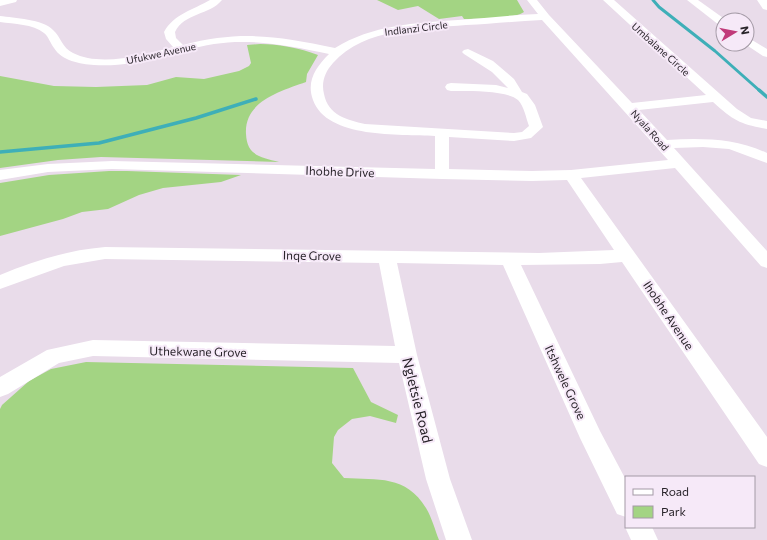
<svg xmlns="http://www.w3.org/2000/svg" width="767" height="540" font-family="Commissioner,sans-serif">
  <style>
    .green { fill: #a3d483 }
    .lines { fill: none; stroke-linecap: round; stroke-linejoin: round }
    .stream-far1 { stroke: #3eafb8; stroke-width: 3 }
    .stream { stroke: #3eafb8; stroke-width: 3.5 }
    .minor { fill: #fff; fill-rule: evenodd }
    .labels { text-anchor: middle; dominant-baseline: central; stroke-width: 4; stroke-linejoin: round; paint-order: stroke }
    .far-street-label { font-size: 10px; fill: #29242a; stroke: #f6e9f8 }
    .street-label { font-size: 12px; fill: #29242a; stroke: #f6e9f8 }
    .near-street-label { font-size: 14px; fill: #29242a; stroke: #f6e9f8 }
  </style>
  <rect width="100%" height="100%" fill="#e9dcea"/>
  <g class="green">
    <path d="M377 0H517L524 12C512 20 479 18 464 19L462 16 439 19 418 6 398 10Z"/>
    <path d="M260 44C280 44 299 48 318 55L307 74 306 82C281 91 244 101 246 134 247 156 261 157 279 162L101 157 58 160 0 168V76L54 86 96 87 147 85 176 77 204 79 239 71 249 66 251 63 247 45Z"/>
    <path d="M109 171H127L241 175 221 182 163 188 139 195 108 209 82 212 63 219 0 236V183L49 175Z"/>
    <path d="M86 362 353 368 371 402 398 415 396 423 370 416 352 419 338 430 334 437 332 463 344 478C378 480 406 475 426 508 432 518 435 530 439 540H0V409L2 405 29 381 51 369Z"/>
  </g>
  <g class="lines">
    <path class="stream-far1" d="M653 0 659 7 715 51 760 91"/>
    <g class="stream">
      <path d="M759 90 767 97"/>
      <path d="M0 152 99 143 196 118 256 99"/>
    </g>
    <g class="minor">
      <path d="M0 0H17L16 2 0 6Z"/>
      <path d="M210 0H222C210 15 184 13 175 32L176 38 183 45C241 30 278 36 335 48 372 25 415 23 458 20 485 18 511 15 538 14L527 0H537L549 15 632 103 706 95 603 0H614L737 109 751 118 767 121V129C740 124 734 121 713 102L639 110 667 140C701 138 735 138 767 153V163L729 149 703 147 674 148 767 251V268L761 266 675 168 581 178 767 437V467L759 464 622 262 600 264 521 265 600 431 626 480V517L617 514 580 438 503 265 397 263 417 355 450 479 472 540H446L426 479 399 363 93 356 59 363 8 394 0 397V377L47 350 93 340 395 346 379 263 105 259 64 266 0 289V275C34 261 68 250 105 247L539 253 614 250 567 180 532 181 442 179 112 169 48 172 0 180V170L48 164 112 161 435 169V136C400 134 327 139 313 100 306 81 316 67 329 54 291 46 252 38 214 44 173 51 136 68 94 65 80 64 62 61 54 48 50 43 49 37 44 33 33 24 14 24 0 22V16C14 18 43 19 53 30 61 37 62 48 73 53 100 67 145 55 173 47L166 39 164 32C174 14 193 10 210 0ZM542 20 668 160 571 170 532 171 449 169V137L514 141 531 138 543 127 535 105 527 94 522 92 514 79 493 61 468 49 464 50 462 52 464 54 492 72 508 88 496 85 451 83 447 84 445 87 447 90 451 91C466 91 507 90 518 100 524 106 526 118 529 126L522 132 514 133 365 124C347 120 328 115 324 94 321 82 325 72 333 63 365 27 422 29 466 25 492 24 517 21 542 20Z"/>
      <path d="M687 0H698L726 20H723V26L719 25Z"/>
      <path d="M757 0H767V10L763 9Z"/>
      <path d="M747 37 767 49V57L763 56 745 44H747Z"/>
      <path d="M626 525V527H652L658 540H631L625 527Z"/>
    </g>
  </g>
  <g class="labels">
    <g class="far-street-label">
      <text transform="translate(416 28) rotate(-7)">Indlanzi Circle</text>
      <text transform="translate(661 49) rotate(42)">Umbalane Circle</text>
      <text transform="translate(161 53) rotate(-12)">Ufukwe Avenue</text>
      <text transform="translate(650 130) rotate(48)">Nyala Road</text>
    </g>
    <g class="street-label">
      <text transform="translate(340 171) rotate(2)">Ihobhe Drive</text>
      <text transform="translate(312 255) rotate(1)">Inqe Grove</text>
      <text transform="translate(669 315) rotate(56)">Ihobhe Avenue</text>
      <text transform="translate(198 351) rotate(1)">Uthekwane Grove</text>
      <text transform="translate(566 382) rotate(65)">Itshwele Grove</text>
    </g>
    <g class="near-street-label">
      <text transform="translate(418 400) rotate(76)">Ngletsie Road</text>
    </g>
  </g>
  <rect x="625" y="476" width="130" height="52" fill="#f6e9f8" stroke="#a49aa6"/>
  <rect x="633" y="489" width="20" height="6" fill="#ffffff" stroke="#a49aa6"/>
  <text x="661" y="496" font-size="12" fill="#29242a">Road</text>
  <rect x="633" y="506" width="20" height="12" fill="#a3d483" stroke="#a49aa6"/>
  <text x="661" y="516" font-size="12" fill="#29242a">Park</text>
  <g transform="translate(735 32) rotate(80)"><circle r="19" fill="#f6e9f8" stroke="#a49aa6"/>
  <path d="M0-3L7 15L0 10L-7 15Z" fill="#c13a7a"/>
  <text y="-6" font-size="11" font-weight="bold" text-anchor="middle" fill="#29242a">N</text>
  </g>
</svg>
